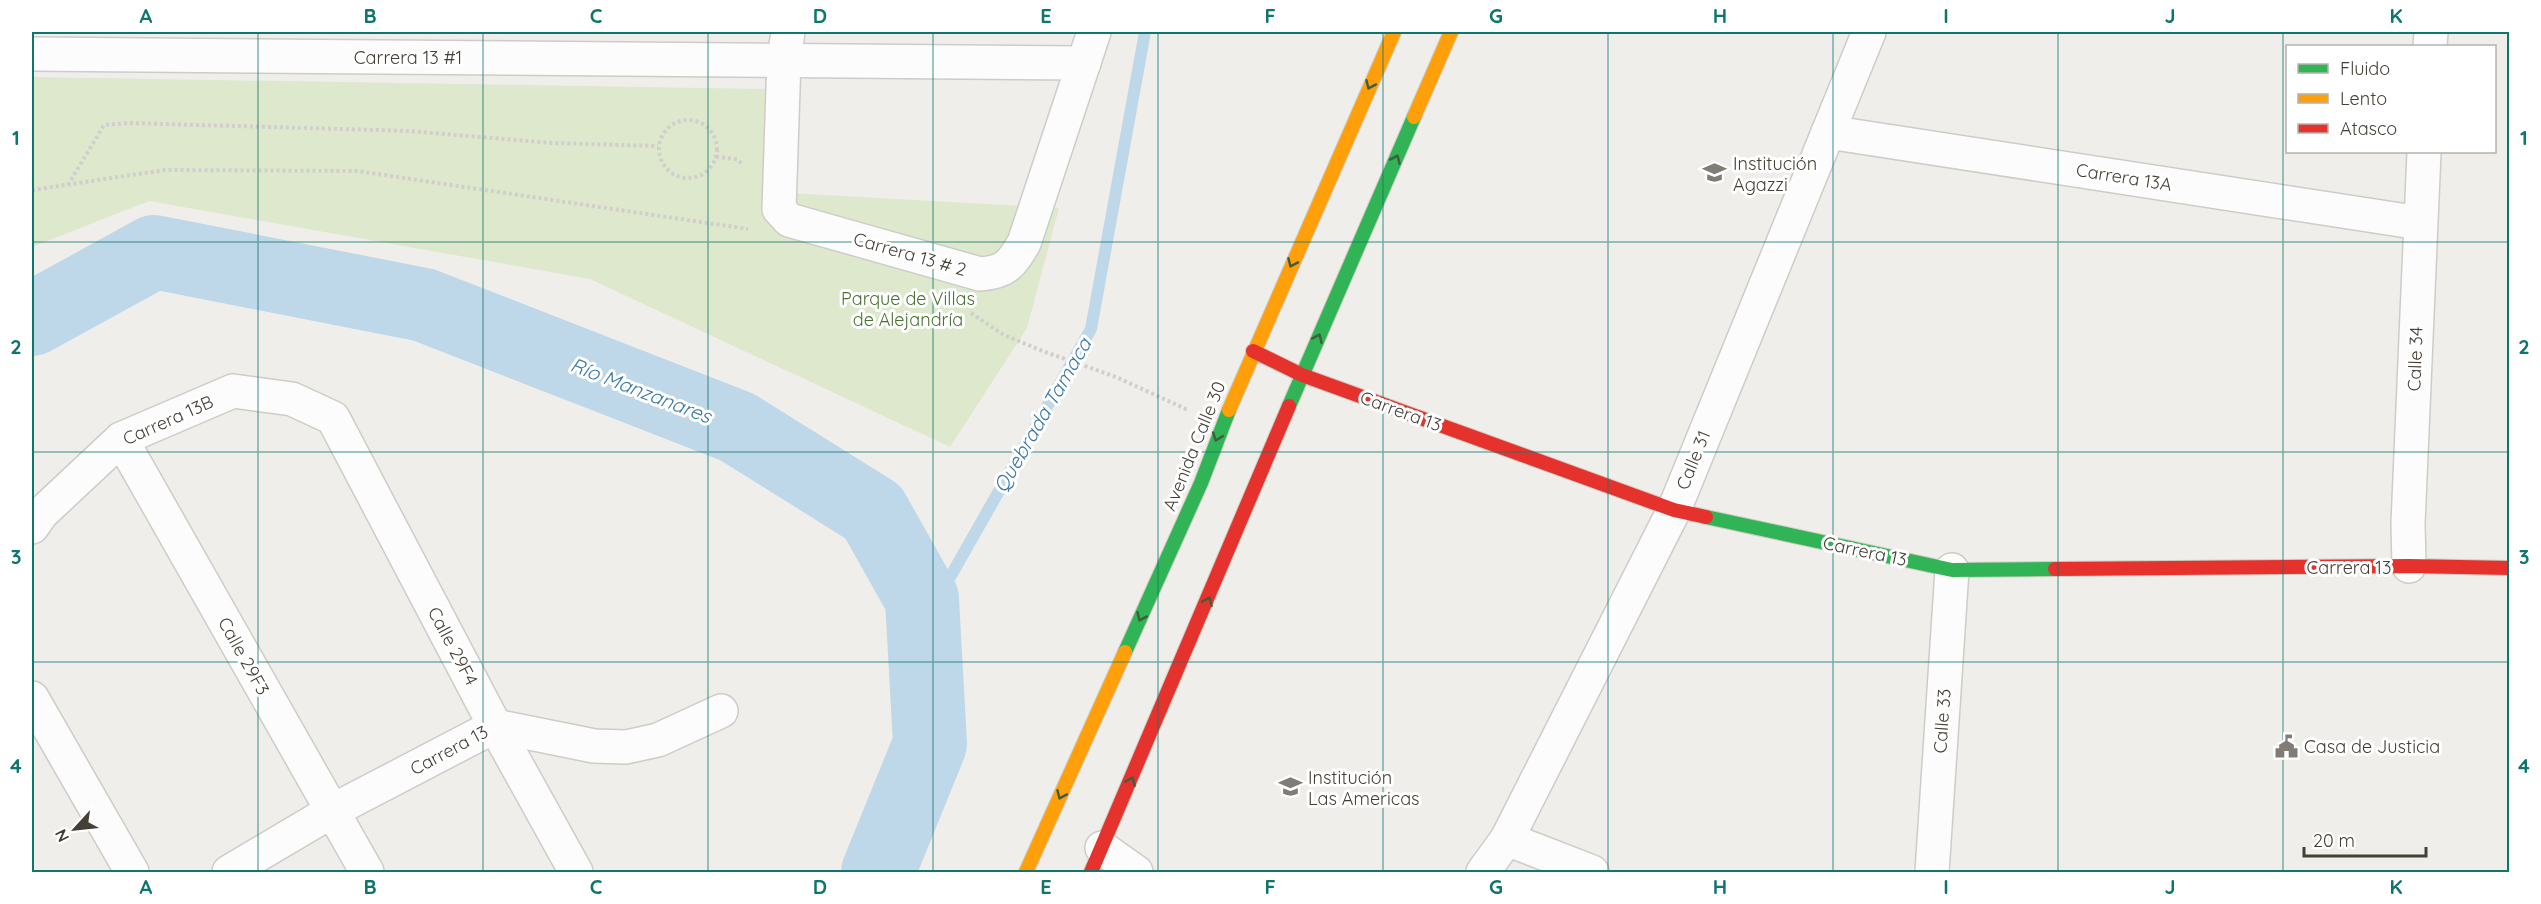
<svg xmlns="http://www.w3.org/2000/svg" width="2541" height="904" font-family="Quicksand,sans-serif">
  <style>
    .green { fill: #dde8cd }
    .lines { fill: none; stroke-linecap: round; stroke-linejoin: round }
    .stream { stroke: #bfd8e9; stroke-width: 12 }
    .river { stroke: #bfd8e9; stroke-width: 74 }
    .street-casing { stroke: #ceccc8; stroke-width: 36 }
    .fast-casing { stroke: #cecbc2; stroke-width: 16 }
    .slow-casing { stroke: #cecbc2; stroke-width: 16 }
    .jam-casing { stroke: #cecbc2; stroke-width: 16 }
    .path { stroke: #d1cecb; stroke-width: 4; stroke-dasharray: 3 3; stroke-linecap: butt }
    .street { stroke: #fdfcfc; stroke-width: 33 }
    .fast { stroke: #30b455; stroke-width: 14 }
    .slow { stroke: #ff9f0a; stroke-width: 14 }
    .jam { stroke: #e5322d; stroke-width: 14 }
    .oneway { stroke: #405d3e }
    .grid { fill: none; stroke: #0f766e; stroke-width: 1.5; stroke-opacity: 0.55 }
    .labels { text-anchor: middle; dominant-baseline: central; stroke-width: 6; stroke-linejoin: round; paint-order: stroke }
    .street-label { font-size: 18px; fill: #454037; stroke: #fff }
    .poi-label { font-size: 18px; fill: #454037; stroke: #fff; text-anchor: start }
    .park-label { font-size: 18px; fill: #487130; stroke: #fff }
    .water-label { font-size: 20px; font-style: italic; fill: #3b78a6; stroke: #fff }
    .neatline { fill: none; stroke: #0f766e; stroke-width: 2 }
    .grid-label { font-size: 20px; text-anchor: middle; font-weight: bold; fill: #0f766e }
  </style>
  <rect width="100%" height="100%" fill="#f0eeea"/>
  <path class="green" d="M32 77 767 89 771 192 1059 208 1027 328 950 447 590 279 149 201 32 247Z"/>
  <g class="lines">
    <path class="stream" d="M922 599 949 579 1091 329 1145 32"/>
    <path class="river" d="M32 319 154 252 424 305 737 427 873 512 922 599 930 744 878 872"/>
    <defs>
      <g id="street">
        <path d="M788 32 784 59 779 209 789 220 980 274C1006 272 1011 265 1024 243L1094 32"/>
        <path d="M2430 46 2431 32"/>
        <path d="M32 54 1084 63"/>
        <path d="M1828 132 2420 223"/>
        <path d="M121 439 367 872"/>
        <path d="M32 527 42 513 121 439 233 391 292 399 333 418 495 726 576 872"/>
        <path d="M2409 566 2408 524 2424 152"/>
        <path d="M32 698 132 872"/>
        <path d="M1507 839 1592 872"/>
        <path d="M1102 848 1136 872"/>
        <path d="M229 872 332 811 495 726 594 746 626 747 658 740 721 711"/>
        <path d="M1483 872 1507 839 1674 510 1869 32"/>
        <path d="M1932 872 1952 570"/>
      </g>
      <g id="fast">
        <path d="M1289 406 1414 117"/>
        <path d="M1706 517 1952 570 2055 569"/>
        <path d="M1125 652 1201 483 1229 410"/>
      </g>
      <g id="slow">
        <path d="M1414 117 1451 32"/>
        <path d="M1229 410 1394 32"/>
        <path d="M1026 872 1125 652"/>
      </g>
      <g id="jam">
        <path d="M1253 351 1302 375 1674 510 1706 517"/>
        <path d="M2055 569 2409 566 2510 568"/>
        <path d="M1091 872 1289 406"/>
      </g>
    </defs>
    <use href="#street" class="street-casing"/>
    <use href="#fast" class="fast-casing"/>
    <use href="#slow" class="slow-casing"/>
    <use href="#jam" class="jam-casing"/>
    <g class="path">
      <circle cx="688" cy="149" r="29"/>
      <path d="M716 157 737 159 743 165"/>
      <path d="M68 185 104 125 129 123 410 131 551 143 658 146"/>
      <path d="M32 190 165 170 357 171 748 229"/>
      <path d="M971 313 1004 335 1045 352 1116 377 1188 410"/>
    </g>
    <use href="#street" class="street"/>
    <use href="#fast" class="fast"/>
    <use href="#slow" class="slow"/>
    <use href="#jam" class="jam"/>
  </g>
  <defs><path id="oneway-chevron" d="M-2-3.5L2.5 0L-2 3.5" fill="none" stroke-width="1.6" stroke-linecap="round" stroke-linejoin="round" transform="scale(1.5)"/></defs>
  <g class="oneway">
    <use href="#oneway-chevron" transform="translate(1370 85) rotate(114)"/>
    <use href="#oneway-chevron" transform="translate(1396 159) rotate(-66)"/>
    <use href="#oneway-chevron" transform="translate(1292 263) rotate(114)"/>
    <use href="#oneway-chevron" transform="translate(1318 338) rotate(-66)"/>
    <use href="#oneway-chevron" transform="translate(1217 437) rotate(110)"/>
    <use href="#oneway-chevron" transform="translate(1208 601) rotate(-67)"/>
    <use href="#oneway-chevron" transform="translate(1141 617) rotate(114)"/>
    <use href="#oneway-chevron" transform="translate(1131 781) rotate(-67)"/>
    <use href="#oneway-chevron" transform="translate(1061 795) rotate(114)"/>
  </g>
  <path class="grid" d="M258 32V872M483 32V872M708 32V872M933 32V872M1158 32V872M1383 32V872M1608 32V872M1833 32V872M2058 32V872M2283 32V872M32 242H2510M32 452H2510M32 662H2510"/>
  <defs>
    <symbol id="school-bare" viewBox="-9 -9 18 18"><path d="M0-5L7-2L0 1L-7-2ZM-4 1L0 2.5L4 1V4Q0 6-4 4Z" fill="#817d76" stroke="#fff" stroke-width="2.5" paint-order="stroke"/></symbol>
    <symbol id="civic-bare" viewBox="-9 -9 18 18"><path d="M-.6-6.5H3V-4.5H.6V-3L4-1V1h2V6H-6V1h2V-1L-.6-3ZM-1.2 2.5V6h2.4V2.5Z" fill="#817d76" stroke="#fff" stroke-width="2.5" paint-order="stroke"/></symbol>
  </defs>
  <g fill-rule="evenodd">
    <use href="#school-bare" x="1698" y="156" width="33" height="33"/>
    <use href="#civic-bare" x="2270" y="730" width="33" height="33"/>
    <use href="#school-bare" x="1274" y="770" width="33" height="33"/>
  </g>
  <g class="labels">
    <g class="street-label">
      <text x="408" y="57">Carrera 13 #1</text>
      <text transform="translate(2124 177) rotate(9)">Carrera 13A</text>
      <text transform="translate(910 254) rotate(16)">Carrera 13 # 2</text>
      <text transform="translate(2415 359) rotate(-88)">Calle 34</text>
      <text transform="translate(1401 411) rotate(20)">Carrera 13</text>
      <text transform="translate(168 420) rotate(-24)">Carrera 13B</text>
      <text transform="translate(1194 446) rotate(-68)">Avenida Calle 30</text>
      <text transform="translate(1693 460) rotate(-68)">Calle 31</text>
      <text transform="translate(1865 551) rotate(12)">Carrera 13</text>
      <text x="2349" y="567">Carrera 13</text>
      <text transform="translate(453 646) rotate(62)">Calle 29F4</text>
      <text transform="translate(244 656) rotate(61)">Calle 29F3</text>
      <text transform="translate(1942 721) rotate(-86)">Calle 33</text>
      <text transform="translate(449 750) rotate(-28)">Carrera 13</text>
    </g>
    <g class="poi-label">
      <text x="1733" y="163">Institución<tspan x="1733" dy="21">Agazzi</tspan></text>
      <text x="2304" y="746">Casa de Justicia</text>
      <text x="1308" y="777">Institución<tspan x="1308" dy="21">Las Americas</tspan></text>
    </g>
    <g class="park-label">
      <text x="908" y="298">Parque de Villas<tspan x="908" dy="21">de Alejandría</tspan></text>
    </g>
    <g class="water-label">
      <text transform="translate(641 390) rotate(21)">Río Manzanares</text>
      <text transform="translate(1042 415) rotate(-60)">Quebrada Tamaca</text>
    </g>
  </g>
  <rect width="2541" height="904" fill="none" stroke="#ffffff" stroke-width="66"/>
  <rect x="2286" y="45" width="210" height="108" fill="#ffffff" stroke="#b5b3af" stroke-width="1.5"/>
  <rect x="2298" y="64" width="30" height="9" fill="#30b455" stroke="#b5b3af" stroke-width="1.5"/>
  <text x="2340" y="75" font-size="18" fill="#454037">Fluido</text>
  <rect x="2298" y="94" width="30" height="9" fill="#ff9f0a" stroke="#b5b3af" stroke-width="1.5"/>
  <text x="2340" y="105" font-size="18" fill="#454037">Lento</text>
  <rect x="2298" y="124" width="30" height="9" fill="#e5322d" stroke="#b5b3af" stroke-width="1.5"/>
  <text x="2340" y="135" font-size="18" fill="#454037">Atasco</text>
  <g transform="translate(75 829) rotate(243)" stroke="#ffffff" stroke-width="4.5" paint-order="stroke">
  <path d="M0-4.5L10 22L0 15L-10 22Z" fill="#454037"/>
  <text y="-9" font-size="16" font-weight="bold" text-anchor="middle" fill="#454037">N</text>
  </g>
  <path d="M2304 847v9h122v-9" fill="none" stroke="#454037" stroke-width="3"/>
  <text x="2313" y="847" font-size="18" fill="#454037" stroke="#ffffff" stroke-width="4.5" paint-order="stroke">20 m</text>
  <rect x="33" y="33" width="2475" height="838" class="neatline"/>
  <g class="grid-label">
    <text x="146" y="23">A</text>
    <text x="370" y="23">B</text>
    <text x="596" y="23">C</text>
    <text x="820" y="23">D</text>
    <text x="1046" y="23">E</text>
    <text x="1270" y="23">F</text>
    <text x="1496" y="23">G</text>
    <text x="1720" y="23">H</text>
    <text x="1946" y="23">I</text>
    <text x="2170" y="23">J</text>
    <text x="2396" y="23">K</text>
    <text x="16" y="145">1</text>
    <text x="2524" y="145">1</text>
    <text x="16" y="354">2</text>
    <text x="2524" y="354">2</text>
    <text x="16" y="564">3</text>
    <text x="2524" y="564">3</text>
    <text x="16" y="773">4</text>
    <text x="2524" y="773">4</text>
    <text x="146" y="894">A</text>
    <text x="370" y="894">B</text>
    <text x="596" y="894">C</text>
    <text x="820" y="894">D</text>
    <text x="1046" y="894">E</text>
    <text x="1270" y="894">F</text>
    <text x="1496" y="894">G</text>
    <text x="1720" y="894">H</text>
    <text x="1946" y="894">I</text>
    <text x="2170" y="894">J</text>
    <text x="2396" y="894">K</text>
  </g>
</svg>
